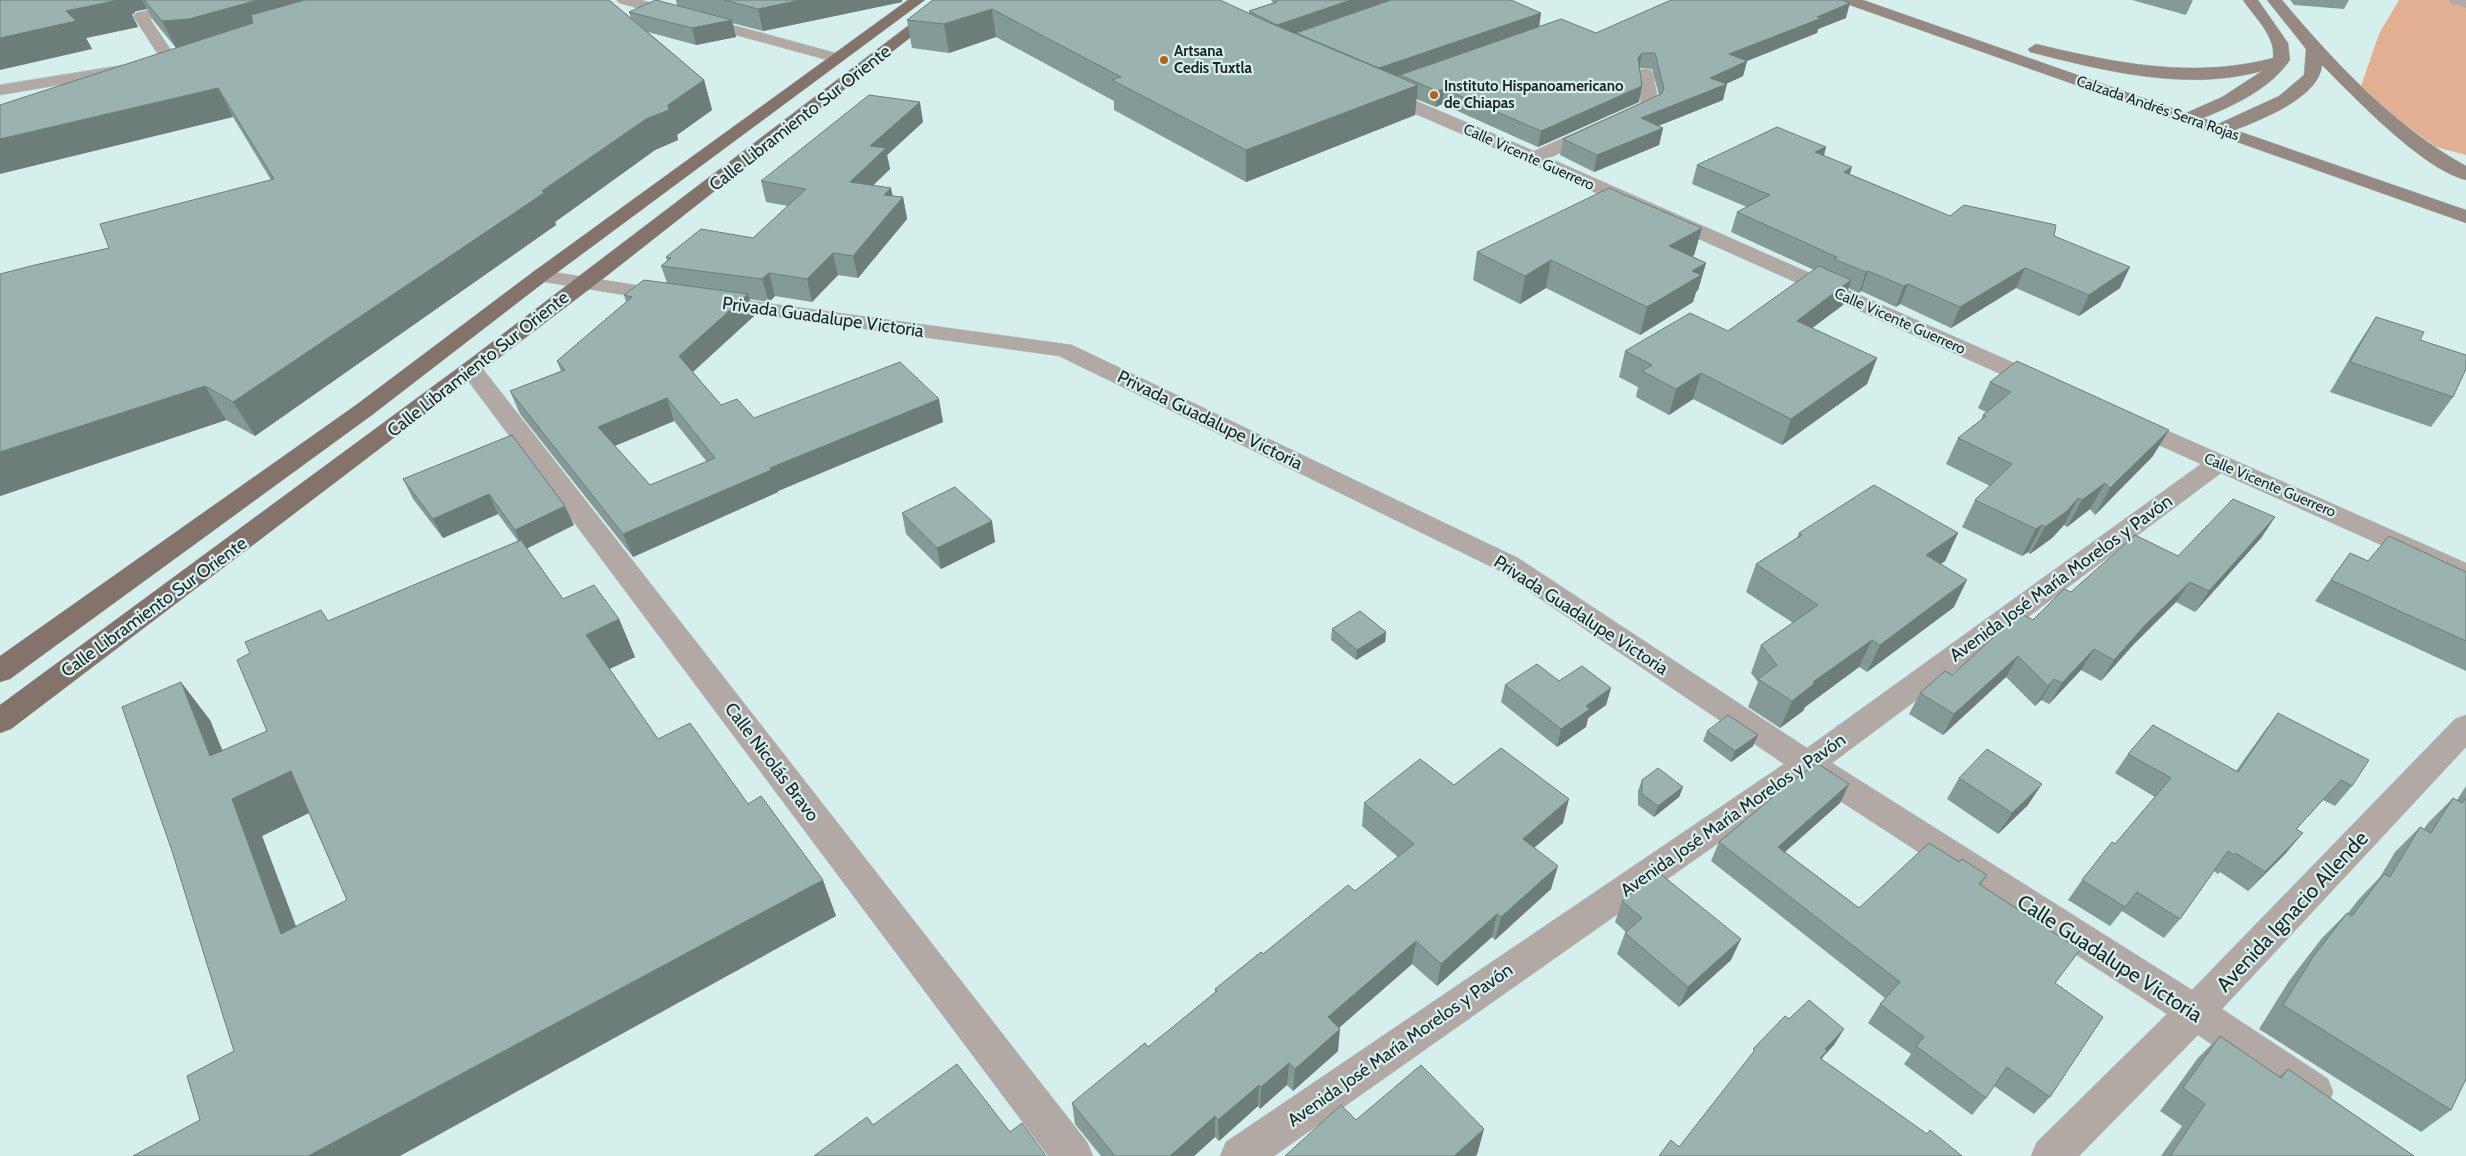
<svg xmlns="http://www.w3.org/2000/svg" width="2466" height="1156" font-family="Cabin,sans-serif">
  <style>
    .green { fill: #e3af93 }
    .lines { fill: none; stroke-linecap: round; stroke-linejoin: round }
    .minor-casing { stroke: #b4cbc8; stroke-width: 1 }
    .secondary-casing { stroke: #b4cbc8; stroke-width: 1 }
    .primary-casing { stroke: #b4cbc8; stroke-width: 1 }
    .minor { fill: #b2a9a4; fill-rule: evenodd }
    .secondary { fill: #968982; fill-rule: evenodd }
    .primary { fill: #83736b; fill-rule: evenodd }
    .wall { fill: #849a96; fill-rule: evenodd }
    .shaded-wall { fill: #6c7d7a }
    .building { fill: #9ab3af; stroke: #6c7d7a; fill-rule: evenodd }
    .poi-dot { fill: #bd5d1a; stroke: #d5efec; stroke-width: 2 }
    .labels { text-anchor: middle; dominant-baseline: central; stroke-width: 4.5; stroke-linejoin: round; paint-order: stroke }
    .far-poi-label { font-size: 15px; font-weight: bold; fill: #1d2625; stroke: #d5efec; text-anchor: start }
    .far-street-label { font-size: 15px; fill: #1d2625; stroke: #d5efec }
    .street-label { font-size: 18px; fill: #1d2625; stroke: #d5efec }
    .near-street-label { font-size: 21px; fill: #1d2625; stroke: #d5efec }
  </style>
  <rect width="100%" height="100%" fill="#d5efec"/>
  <path class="green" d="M2399 0H2455L2466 3V155L2436 147 2396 118 2361 86 2379 34Z"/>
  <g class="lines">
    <defs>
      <g id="minor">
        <path d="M195 0H223L221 3 150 19 179 62 177 65H165L133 16 136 13Z"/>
        <path d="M617 0H641L843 55 845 58 843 61H831L619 3Z"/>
        <path d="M2449 0H2466V8L2451 3Z"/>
        <path d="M130 64 136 66 138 69 136 72 0 95V85Z"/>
        <path d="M1645 69 1651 70 1653 74 1659 105 1656 109 1549 158 2048 378 2052 383 2048 388 2040 390 2032 388 1527 162 1376 97 1374 93 1376 89H1388L1534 151 1641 103 1637 74 1639 70Z"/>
        <path d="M540 270 667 290 675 291 678 296 675 301 667 302 533 280 530 276 533 272Z"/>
        <path d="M715 296 1072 345 1518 558 1807 748 2201 464 2121 428 2118 423 2121 418 2130 416 2139 418 2466 563V583L2221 473 1832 763 2192 990 2455 719 2466 715V747L2222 1009 2328 1079 2333 1092 2328 1105 2314 1111 2300 1105 2198 1035 2079 1156H2031L2037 1142 2167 1014 1808 780 1274 1156H1220L1226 1142 1784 764 1498 570 1059 356 707 307 704 302 707 297Z"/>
        <path d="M471 362 479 364 1087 1142 1093 1156H1048L463 374 460 369 463 364Z"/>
      </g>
      <path id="secondary" d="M1842 0H1863L2186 113 2222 97 2262 71C2186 92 2104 71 2030 52L2028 49 2036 44C2115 63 2193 79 2273 58 2276 36 2254 17 2243 0H2258L2288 43 2290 60C2271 88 2234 106 2203 118L2218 124 2279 96 2304 75 2306 49 2267 0H2282C2335 63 2394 126 2466 166V180C2422 169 2355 98 2322 65 2319 98 2262 119 2235 130L2466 210V223L1844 3Z"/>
      <g id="primary">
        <path d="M908 0H925L547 280 372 415 10 679 0 682V656L356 405 533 272Z"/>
        <path d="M942 0H958L604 278 11 729 0 733V705L470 359Z"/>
      </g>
    </defs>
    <use href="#minor" class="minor-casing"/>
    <use href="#secondary" class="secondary-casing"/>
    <use href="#primary" class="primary-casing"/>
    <use href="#minor" class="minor"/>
    <use href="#secondary" class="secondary"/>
    <use href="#primary" class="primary"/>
  </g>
  <g class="wall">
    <path d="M0 0H609L631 18 629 12 677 6 676 0H902V2L763 31 732 23 736 37 696 45 648 32 704 80 712 110 677 135 678 140 655 150 555 222 556 225 255 436 226 420 0 496V274L109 248 271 180 233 117 153 20 147 9 136 11 132 15 138 27 86 38 92 49Z"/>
    <path d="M933 0 1249 14V11L1273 3 1271 0H1511L1541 13 1539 27 1596 33 1846 18 1818 29 1817 33 1747 61 1743 76 1726 84 1723 100 1658 126 1663 128 1659 145 1594 172 1560 155 1563 139 1659 95 1652 69 1640 68 1639 102 1538 147 1442 104 1436 107 1416 99 1415 115 1246 182 1114 110V101L996 37 949 53 912 48 907 20Z"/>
    <path d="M2132 0H2193L2186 15Z"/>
    <path d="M2290 0H2349L2344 9 2294 5Z"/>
    <path d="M923 122 887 155 890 169 873 185 893 196 903 197 907 219 858 278 838 275 812 302 775 296 769 302 749 299 754 316 693 372 721 405 754 418 943 422 778 491V492L633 557 520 414 510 391 561 371 557 361 626 302 624 295 667 283 661 266 667 261 666 257 753 238 788 206 766 202 761 181ZM674 421 707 462 650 485 615 446Z"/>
    <path d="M1826 147 1824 156 1850 174 1950 216 2054 236 2120 288 2079 316 2016 288 1951 328 1900 304 1896 307 1861 291 1859 293 1848 288 1843 305 1812 328 1877 358 1867 384 1782 445 1693 399 1669 415 1636 397 1638 387 1619 377 1625 351 1728 331 1814 270 1731 232 1737 212 1747 207 1692 184 1697 165Z"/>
    <path d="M1702 228 1694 255 1692 256 1706 263 1698 290 1696 292 1693 302 1640 335 1546 288 1520 304 1473 280 1477 252Z"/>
    <path d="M2376 317 2420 340 2453 397 2431 427 2330 392 2357 346Z"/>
    <path d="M1990 382 2153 456 2095 515 2090 509 2067 527 2064 525 2052 538 2030 554 2028 552 2022 556 1962 527 1975 500 1990 486 1946 464 1958 438 1981 420 1983 415 1986 412 1978 408Z"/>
    <path d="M512 435 574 525 527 548 563 599 619 619 635 657 609 669 658 739 748 804 836 916 200 1120 234 1051 210 720 222 751 267 731 328 621 518 541 498 514 443 538 413 499 403 479ZM309 813 347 900 296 926 262 836Z"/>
    <path d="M902 513 995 542 941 569 906 534Z"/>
    <path d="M2275 517 2261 538 2195 612 2176 602 2133 645 2101 681 2081 670 2049 704 2041 700 2035 706 2006 677 1943 735 1909 714 1920 693 1952 675 2033 620 2071 592 2178 556Z"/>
    <path d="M1799 533H1958L1945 561 1940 564 1954 607 1867 672 1859 667 1805 707 1803 711 1780 728 1748 707 1758 682 1751 673 1761 645 1793 623 1746 592 1756 564 1797 538Z"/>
    <path d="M2350 553 2368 561 2466 572V671L2315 601Z"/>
    <path d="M1332 629 1386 632 1385 642 1356 660 1331 640Z"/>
    <path d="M1559 681 1611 688 1606 705 1588 718 1586 727 1557 747 1501 702 1505 685Z"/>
    <path d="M2278 713 2352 786 2335 806 2323 800 2296 829 2286 853 2248 891 2220 872 2218 874 2214 871 2180 919 2164 938 2122 911 2110 926 2068 900 2082 880 2115 844 2155 797 2115 773 2128 754 2236 771 2263 733Z"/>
    <path d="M1707 731 1758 735 1753 746 1731 762 1703 741Z"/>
    <path d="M1959 778 2028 805 1998 834 1947 799Z"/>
    <path d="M1642 780 1683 787 1679 797 1654 817 1638 805V791Z"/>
    <path d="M1849 784 1840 803 1785 852 1859 908 1959 862 1987 875 1981 885 2055 983 2050 1097 2034 1114 1994 1086 1986 1098 1972 1115 1904 1064 1911 1054 1868 1023 1880 1004 1885 998 1711 861 1719 842Z"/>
    <path d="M1454 785 1563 823 1534 848 1551 889 1495 940 1492 937 1437 986 1412 964 1339 1028 1338 1051 1293 1091 1287 1085 1260 1109 1258 1106 1219 1141 1215 1137 1194 1156H1101L1075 1124 1072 1103 1148 1047 1215 993V989L1263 954 1355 891 1398 857 1362 826 1364 803Z"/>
    <path d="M2466 786V1079L2451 1110 2421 1132 2259 1029 2289 981 2322 938 2347 913H2348L2359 899 2380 877 2395 852 2420 827 2424 829 2428 823 2453 798 2457 800Z"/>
    <path d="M1622 901 1731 960 1679 1007 1617 954 1625 933 1626 932 1615 922Z"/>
    <path d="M2220 1036 2279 1077 2288 1069 2414 1156H2161L2182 1126 2160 1111 2197 1059Z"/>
  </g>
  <g class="shaded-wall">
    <path d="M118 0H142L147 9 136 11 132 15 138 27 86 38 92 49 0 70V38L66 11Z"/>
    <path d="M258 0H368L177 50 162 21Z"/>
    <path d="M801 0H902V2L763 31 758 9Z"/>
    <path d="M1351 0H1391L1277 39V25Z"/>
    <path d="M1850 3 1846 18 1818 29 1817 33 1747 61 1743 76 1717 88 1727 84 1723 100 1638 134 1641 118 1710 78 1729 54Z"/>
    <path d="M992 9 996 37 949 53 944 24Z"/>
    <path d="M1541 13 1539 27 1378 83 1379 68Z"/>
    <path d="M732 20 736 37 696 45 692 28Z"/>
    <path d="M1642 53 1639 68 1638 58Z"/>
    <path d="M704 80 712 110 677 135 678 140 655 150 555 222 556 225 255 436 233 402Z"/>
    <path d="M1418 85 1415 115 1246 182V150Z"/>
    <path d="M1642 86 1639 102 1538 147 1541 131Z"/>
    <path d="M218 88 233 117 0 174V139Z"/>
    <path d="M1444 89 1442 104 1436 107 1437 91Z"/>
    <path d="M920 102 923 122 887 155 890 169 855 203 850 182 870 146Z"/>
    <path d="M1663 128 1659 145 1594 172 1597 155Z"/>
    <path d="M1826 147 1820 166 1815 152Z"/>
    <path d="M1852 167 1846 187 1844 172Z"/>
    <path d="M891 188 895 207 903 197 907 219 858 278 853 256 884 195Z"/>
    <path d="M1702 228 1694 255 1662 273 1669 246Z"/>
    <path d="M833 253 838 275 812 302 807 279Z"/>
    <path d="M1551 260 1546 288 1520 304 1525 276Z"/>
    <path d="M1706 263 1698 290 1696 292 1693 302 1640 335 1647 307 1692 271Z"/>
    <path d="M2130 267 2120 288 2079 316 2089 295Z"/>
    <path d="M2025 268 2016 288 1951 328 1960 307Z"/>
    <path d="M1868 271 1861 291 1859 293 1866 272Z"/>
    <path d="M769 273 775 296 769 302 762 279Z"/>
    <path d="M1851 280 1843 305 1788 346 1797 321Z"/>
    <path d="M1908 284 1900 304 1896 307 1904 286Z"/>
    <path d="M748 294 754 316 686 378 679 356Z"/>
    <path d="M1877 358 1867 384 1782 445 1791 419Z"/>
    <path d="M1701 373 1693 399 1669 415 1676 389Z"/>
    <path d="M205 386 226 420 0 496V452Z"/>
    <path d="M667 398 674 421 607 449 598 427Z"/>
    <path d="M939 399 943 422 778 491V492L633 557 623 534 770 468Z"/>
    <path d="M2169 430 2153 456 2095 515 2110 488Z"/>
    <path d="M2105 483 2090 509 2067 527 2082 500Z"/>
    <path d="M489 494 498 514 443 538 433 519Z"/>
    <path d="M2078 498 2064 525 2052 538 2030 554 2045 527Z"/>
    <path d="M565 506 574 525 524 550 515 530Z"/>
    <path d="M2275 517 2261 538 2195 612 2209 591Z"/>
    <path d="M992 521 995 542 941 569 937 548Z"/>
    <path d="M2042 525 2028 552 2022 556 2036 529Z"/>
    <path d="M1958 533 1945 561 1914 583 1926 555Z"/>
    <path d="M1967 580 1954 607 1867 672 1880 645Z"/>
    <path d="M2190 582 2176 602 2133 645 2101 681 2114 660 2146 624Z"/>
    <path d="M619 619 635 657 603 672 586 635Z"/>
    <path d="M1386 632 1385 642 1356 660 1357 650Z"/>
    <path d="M1872 640 1859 667 1805 707 1803 711 1780 728 1792 701 1813 682Z"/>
    <path d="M2094 649 2081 670 2049 704 2062 683Z"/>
    <path d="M2018 656 2006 677 1943 735 1954 714Z"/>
    <path d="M2054 679 2041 700 2035 706 2048 686Z"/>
    <path d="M181 682 210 720 240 793 210 756Z"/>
    <path d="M1611 688 1606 705 1588 718 1586 727 1557 747 1561 729 1586 706Z"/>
    <path d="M1758 735 1753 746 1731 762 1735 751Z"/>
    <path d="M291 771 319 808 262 836 312 970 281 934 232 799Z"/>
    <path d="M1849 784 1840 803 1769 866 1778 847Z"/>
    <path d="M2042 784 2028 805 1998 834 2012 813Z"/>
    <path d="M1683 787 1679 797 1654 817 1658 806Z"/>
    <path d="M1569 799 1563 823 1517 862 1523 839Z"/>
    <path d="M2303 833 2286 853 2248 891 2265 872Z"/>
    <path d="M1558 866 1551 889 1495 940 1501 917Z"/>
    <path d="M823 880 836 916 400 1156H308Z"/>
    <path d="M1497 914 1492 937 1437 986 1441 964Z"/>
    <path d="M1741 939 1731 960 1679 1007 1688 987Z"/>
    <path d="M1416 941 1412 964 1326 1039 1328 1017Z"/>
    <path d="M1340 1029 1338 1051 1293 1091 1295 1069Z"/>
    <path d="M1844 1029 1834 1045 1823 1057 1817 1067 1811 1074 1825 1049Z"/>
    <path d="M1289 1063 1287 1085 1260 1109 1261 1087Z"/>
    <path d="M1259 1085 1258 1106 1219 1141 1218 1120Z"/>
    <path d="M1215 1116V1137L1194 1156H1170Z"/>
    <path d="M1484 1129 1477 1155 1475 1156H1454Z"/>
  </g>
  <g class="building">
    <path d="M0 0H118L66 11 76 21 0 38Z"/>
    <path d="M144 0H258L189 19 162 21Z"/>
    <path d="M305 0H609L704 80 668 105 669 110 646 119 542 191 544 193 233 402 205 386 0 452V274L35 265 109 248 100 224 274 179 218 88 0 139V105L253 23 251 15Z"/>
    <path d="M656 0 732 20 692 28 629 12Z"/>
    <path d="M724 0H801L758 9Z"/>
    <path d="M933 0H1220L1270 23 1418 85 1246 150 1112 80 1121 77 992 9 944 24 907 20Z"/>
    <path d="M1277 0H1351L1277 25 1249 11 1277 2Z"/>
    <path d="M1391 0H1511L1541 13 1379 68 1296 33Z"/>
    <path d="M1671 0H1841L1850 3 1817 17 1822 18 1729 54 1747 61 1710 78 1727 84 1641 118 1663 128 1597 155 1563 139 1661 94 1664 89 1655 53H1642L1638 58 1642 86 1541 131 1444 89 1437 91 1400 75 1561 19 1596 33Z"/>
    <path d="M869 95 920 102 870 146 886 148 850 182 891 188 884 195 903 197 853 256 833 253 807 279 769 273 762 279 661 266 671 258 666 257 701 229 753 238 806 189 761 181Z"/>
    <path d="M1777 127 1826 147 1815 152 1852 167 1844 172 1950 216 1964 205 2056 225 2054 236 2130 267 2089 295 2025 268 1960 307 1908 284 1904 286 1868 271 1866 272 1834 259 1837 257 1737 212 1770 195 1697 165Z"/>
    <path d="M1609 188 1702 228 1669 246 1706 263 1692 271 1701 275 1647 307 1551 260 1525 276 1477 252Z"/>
    <path d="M1819 266 1851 280 1797 321 1877 358 1791 419 1701 373 1676 389 1642 371 1652 365 1625 351 1690 313 1728 331Z"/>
    <path d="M644 280 748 294 679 356 721 405 737 399 754 418 900 362 939 399 770 468 771 470 623 534 510 391 565 370 557 361 632 297 624 295ZM667 398 715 458 650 485 598 427Z"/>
    <path d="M2376 317 2424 332 2420 340 2466 355V369L2453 397 2350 362Z"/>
    <path d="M2017 361 2169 430 2110 488 2105 483 2082 500 2078 498 2067 511 2045 527 2042 525 2036 529 1975 500 2012 464 1958 438 1986 416 1983 415 2011 392 1990 382Z"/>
    <path d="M512 435 565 506 515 530 489 494 433 519 403 479Z"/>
    <path d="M1874 485 1958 533 1926 555 1967 580 1880 645 1872 640 1813 682 1815 683 1792 701 1758 679 1777 665 1761 645 1818 605 1756 564 1802 535 1799 533Z"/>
    <path d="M955 487 992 521 937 548 902 513Z"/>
    <path d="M2233 499 2275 517 2209 591 2190 582 2146 624 2114 660 2094 649 2062 683 2054 679 2048 686 2018 656 1954 714 1920 693 1945 671 1952 675 2020 613 2033 620 2064 589 2071 592 2135 535 2178 556Z"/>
    <path d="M2389 536 2466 572V641L2331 580 2350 553 2368 561Z"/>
    <path d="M521 540 563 599 594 585 619 619 586 635 658 739 690 723 748 804 761 796 823 880 308 1156H133L200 1120 187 1076 234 1051 172 851 122 707 181 682 210 756 267 731 237 660 250 653 245 642 321 610 328 621ZM291 771 347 900 281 934 232 799Z"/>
    <path d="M1360 611 1386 632 1357 650 1332 629Z"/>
    <path d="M1537 664 1559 681 1582 666 1611 688 1586 706 1590 709 1561 729 1505 685Z"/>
    <path d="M2278 713 2369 760 2352 786 2341 780 2296 829 2303 833 2265 872 2236 853 2234 855 2228 851 2180 919 2137 892 2125 907 2082 880 2112 842 2115 844 2171 778 2128 754 2153 725 2238 772Z"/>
    <path d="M1728 715 1758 735 1735 751 1707 731Z"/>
    <path d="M1501 748 1569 799 1523 839 1558 866 1501 917 1497 914 1441 964 1416 941 1328 1017 1340 1029 1295 1069 1289 1063 1261 1087 1259 1085 1218 1120 1215 1116 1170 1156H1115L1072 1103 1145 1043 1148 1047 1217 991 1215 989 1261 952 1263 954 1348 885 1355 891 1414 844 1364 803 1420 759 1454 785Z"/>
    <path d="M1987 749 2042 784 2012 813 1959 778Z"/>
    <path d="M1817 763 1849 784 1778 847 1859 908 1929 843 1959 862 1962 859 1987 875 1979 884 2080 950 2055 983 2103 1017 2050 1097 2007 1067 1986 1098 1916 1046 1924 1037 1880 1004 1900 982 1719 842 1792 781Z"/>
    <path d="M1658 768 1683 787 1658 806 1642 794V780Z"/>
    <path d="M2453 798 2462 803 2466 798V1079L2451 1110 2283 1005 2313 957 2347 913 2352 916 2384 874 2390 877 2420 827 2431 833Z"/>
    <path d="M1658 872 1741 939 1688 987 1625 933 1642 918 1622 901Z"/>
    <path d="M1809 1000 1844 1029 1825 1049 1827 1051 1820 1058 1927 1134 1930 1130 1962 1156H1659L1671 1140 1679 1147 1755 1050 1753 1049 1785 1016 1789 1019Z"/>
    <path d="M2220 1036 2281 1078 2288 1069 2414 1156H2170L2205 1104 2183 1088Z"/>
    <path d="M957 1064 1010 1132 1022 1123 1046 1156H814L867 1117 873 1125Z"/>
    <path d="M1421 1065 1484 1129 1454 1156H1285L1341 1105 1356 1120Z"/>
  </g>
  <g class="poi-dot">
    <circle cx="1164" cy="60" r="5"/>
    <circle cx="1434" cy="95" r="5"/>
  </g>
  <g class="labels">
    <g class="far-poi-label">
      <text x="1174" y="51">Artsana<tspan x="1174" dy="17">Cedis Tuxtla</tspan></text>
      <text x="1444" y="86">Instituto Hispanoamericano<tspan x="1444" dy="17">de Chiapas</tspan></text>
    </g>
    <g class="far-street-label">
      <text transform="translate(2158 108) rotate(19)">Calzada Andrés Serra Rojas</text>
      <text transform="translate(1529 157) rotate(24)">Calle Vicente Guerrero</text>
      <text transform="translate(1900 321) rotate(24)">Calle Vicente Guerrero</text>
      <text transform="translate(2270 485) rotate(23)">Calle Vicente Guerrero</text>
    </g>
    <g class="street-label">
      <text transform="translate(800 118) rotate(-38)">Calle Libramiento Sur Oriente</text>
      <text transform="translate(823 317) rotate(8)">Privada Guadalupe Victoria</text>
      <text transform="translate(478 364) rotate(-38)">Calle Libramiento Sur Oriente</text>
      <text transform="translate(1210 420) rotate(26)">Privada Guadalupe Victoria</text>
      <text transform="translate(2061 578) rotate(-36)">Avenida José María Morelos y Pavón</text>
      <text transform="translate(154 607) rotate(-36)">Calle Libramiento Sur Oriente</text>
      <text transform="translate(1581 615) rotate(33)">Privada Guadalupe Victoria</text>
      <text transform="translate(772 762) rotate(53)">Calle Nicolás Bravo</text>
      <text transform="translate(1733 815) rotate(-35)">Avenida José María Morelos y Pavón</text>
      <text transform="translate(1400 1045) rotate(-35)">Avenida José María Morelos y Pavón</text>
    </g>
    <g class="near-street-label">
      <text transform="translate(2292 911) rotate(-47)">Avenida Ignacio Allende</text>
      <text transform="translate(2110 958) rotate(33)">Calle Guadalupe Victoria</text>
    </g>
  </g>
</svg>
